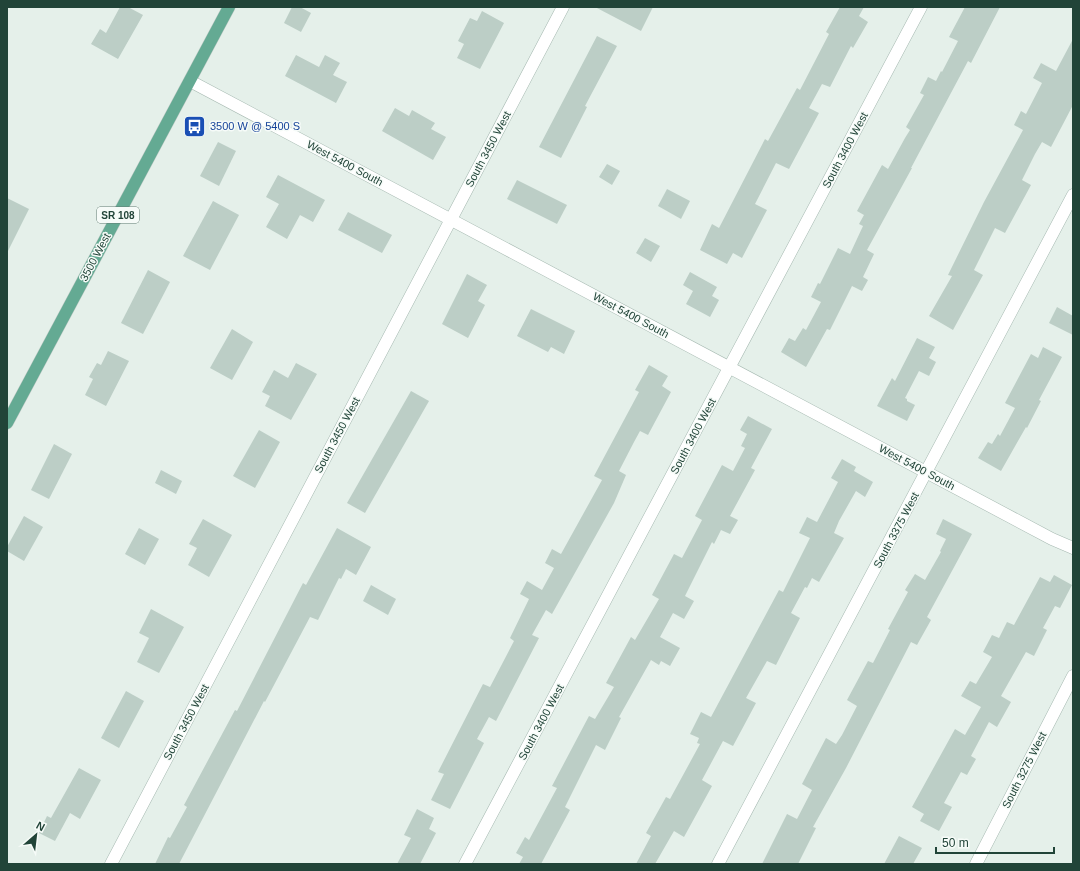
<svg xmlns="http://www.w3.org/2000/svg" width="1080" height="871" font-family="Helvetica,sans-serif">
  <style>
    .building { fill: #bccec6 }
    .lines { fill: none; stroke-linecap: round; stroke-linejoin: round }
    .street-casing { stroke: #a6b9b1; stroke-width: 13 }
    .primary-casing { stroke: #c1cbc7; stroke-width: 13 }
    .street { stroke: #fff; stroke-width: 12 }
    .primary { stroke: #64aa93; stroke-width: 12 }
    .labels { text-anchor: middle; dominant-baseline: central; stroke-width: 3; stroke-linejoin: round; paint-order: stroke }
    .shield { fill: #f6fbf8; stroke: #617b72; stroke-width: 1 }
    .shield-label { font-size: 10px; font-weight: bold; fill: #214438 }
    .transit-label { font-size: 11px; fill: #164399; stroke: #f6fbf8; text-anchor: start }
    .street-label { font-size: 11px; fill: #214438; stroke: #f6fbf8 }
  </style>
  <rect width="100%" height="100%" fill="#e5f0ea"/>
  <g class="building">
    <path d="M120 7H128L143 15 118 59 91 44 100 29 106 33Z"/>
    <path d="M292 7H300L311 13 301 32 284 23Z"/>
    <path d="M595 7H653L641 31Z"/>
    <path d="M840 7H864L859 16 868 22 853 48 851 46 830 87 822 84 809 108 819 113 789 169 776 163 755 204 767 210 742 258 733 253 727 264 700 250 712 224 719 228 765 139 768 141 797 88 800 90 829 34 826 32Z"/>
    <path d="M965 7H1000L971 63 968 61 911 168H912L867 250 874 254 863 277 868 280 862 291 852 286 830 330 827 329 806 367 781 352 789 338 795 341 803 328 806 330 821 302 811 297 818 283 820 284 838 248 850 254 863 226 859 224 864 215 857 211 882 165 888 169 905 138 910 130 906 127 924 95 920 93 928 77 936 81 941 71 942 72 958 41 949 37Z"/>
    <path d="M482 11 504 23 480 69 457 58 464 44 458 41 470 18 477 21Z"/>
    <path d="M597 36 617 46 585 106 587 107 561 158 539 147Z"/>
    <path d="M1073 39V105L1051 147 1042 142 1035 154 1022 180 1031 185 1005 233 995 228 974 270 983 275 953 330 929 316 952 276 948 275 984 202 1023 130 1014 125 1021 111 1026 114 1042 83 1033 78 1041 63 1056 71Z"/>
    <path d="M296 55 319 67 325 55 340 63 333 75 347 82 336 103 285 76Z"/>
    <path d="M395 108 409 116 412 110 435 123 431 129 446 137 433 160 382 131Z"/>
    <path d="M218 142 236 151 219 186 200 176Z"/>
    <path d="M607 164 620 171 612 185 599 177Z"/>
    <path d="M278 175 325 200 313 222 300 215 287 239 266 227 279 204 266 197Z"/>
    <path d="M517 180 567 205 557 224 507 199Z"/>
    <path d="M667 189 690 201 681 219 658 206Z"/>
    <path d="M7 198 29 209 7 253Z"/>
    <path d="M213 201 239 215 210 270 183 256Z"/>
    <path d="M348 212 392 235 382 253 338 230Z"/>
    <path d="M645 238 660 246 651 262 636 253Z"/>
    <path d="M148 270 170 282 143 334 121 323Z"/>
    <path d="M690 272 717 287 712 296 719 300 710 317 686 304 693 291 683 285Z"/>
    <path d="M467 274 487 285 478 301 485 305 468 338 442 324Z"/>
    <path d="M1057 307 1073 316V335L1049 323Z"/>
    <path d="M531 309 575 331 564 354 551 347 548 352 517 336Z"/>
    <path d="M232 329 253 342 232 380 210 368Z"/>
    <path d="M917 338 935 347 929 358 936 362 929 376 919 371 905 398 907 399V401L915 405 907 421 877 406 892 378 895 381Z"/>
    <path d="M1043 347 1062 357 1039 400 1041 401 1027 428 1026 427 1001 471 978 458 988 442 992 444 998 434 1000 436 1015 408 1005 403 1031 354 1038 358Z"/>
    <path d="M108 351 129 361 106 406 85 395 93 379 89 377 97 363 101 365Z"/>
    <path d="M296 363 317 374 291 420 265 406 270 396 262 392 274 370 288 378Z"/>
    <path d="M649 365 668 376 662 386 671 392 648 435 640 431 634 442 619 471 626 475 614 503 552 614 546 610 532 635 539 638 496 721 489 717 477 739 484 743 450 809 431 800 444 774 438 772 483 684 490 687 514 641 510 638 529 599 520 594 527 581 542 590 554 568 545 563 552 549 561 554 602 480 594 476 639 392 635 390Z"/>
    <path d="M411 391 429 401 365 513 347 503Z"/>
    <path d="M748 416 772 429 751 468 755 470 730 516 738 520 730 534 721 530 714 544 712 542 685 596 694 601 684 619 673 613 660 637 680 648 670 666 661 661 659 665 651 660 619 717 621 718 605 750 596 745 565 807 570 810 541 864H519L523 857 516 853 525 837 529 840 557 788 552 786 589 716 595 719 614 687 606 683 631 637 635 640 659 599 652 595 674 554 682 558 702 520 695 516 722 465 733 471 745 448 741 446 747 434 740 430Z"/>
    <path d="M259 430 280 442 255 488 233 476Z"/>
    <path d="M54 444 72 454 49 499 31 490Z"/>
    <path d="M842 459 856 467 854 471 873 482 865 497 856 491 839 521 834 533 844 538 819 582 812 578 807 588 805 587 791 613 800 618 776 665 767 661 746 698 756 703 733 746 723 741 702 780 712 786 684 837 674 831 655 864H636L651 836 646 833 666 797 670 799 700 744 697 743 699 738 690 734 701 712 711 717 779 590 783 592 810 538 799 533 807 517 817 522 838 482 831 478Z"/>
    <path d="M161 470 182 481 176 494 155 483Z"/>
    <path d="M24 516 43 527 24 561 7 551V547Z"/>
    <path d="M203 519 232 535 209 577 188 565 197 548 189 544Z"/>
    <path d="M943 519 972 534 927 617 931 620 917 645 911 642 846 768 813 827 816 828 798 864H762L787 814 797 819 812 790 802 784 826 738 836 744 842 735 857 706 847 700 868 661 873 663 890 630 888 629 908 592 905 590 915 574 925 580 941 552 940 551 946 539 936 534Z"/>
    <path d="M139 528 159 539 145 565 125 554Z"/>
    <path d="M337 528 371 547 356 575 346 569 341 579 339 578 318 620 310 617 265 702 264 701 179 864H155L168 837 170 838 187 807 184 805 235 710 237 711 303 583 306 585Z"/>
    <path d="M1054 575 1072 585 1060 608 1055 606 1043 628 1047 630 1034 656 1026 652 1001 696 1011 702 997 727 989 722 971 756 976 759 967 775 961 772 944 803 952 807 939 831 920 821 924 814 912 807 955 729 965 735 981 707 961 696 970 681 976 684 992 657 983 652 992 635 999 638 1007 622 1014 625 1040 577 1050 582Z"/>
    <path d="M371 585 396 599 388 615 363 601Z"/>
    <path d="M151 609 184 627 159 673 137 662 149 638 139 633Z"/>
    <path d="M126 691 144 701 119 748 101 738Z"/>
    <path d="M79 768 101 780 80 819 70 813 55 841 39 833 47 816 51 818Z"/>
    <path d="M417 809 434 818 429 829 436 833 420 864H397L411 838 404 835Z"/>
    <path d="M899 836 922 848 913 864H884Z"/>
  </g>
  <g class="lines">
    <defs>
      <g id="street">
        <path d="M190 81 1052 539 1073 548"/>
        <path d="M111 864 563 7"/>
        <path d="M465 864 921 7"/>
        <path d="M718 864 1073 195"/>
        <path d="M976 864 1073 676"/>
      </g>
      <path id="primary" d="M7 423 229 7"/>
    </defs>
    <use href="#street" class="street-casing"/>
    <use href="#primary" class="primary-casing"/>
    <use href="#street" class="street"/>
    <use href="#primary" class="primary"/>
  </g>
  <defs>
    <symbol id="bus-square" viewBox="-11 -11 22 22"><rect x="-9" y="-9" width="18" height="18" rx="4" fill="#1a4fb4" stroke="#f6fbf8"/><path d="M-5-6H5V4H4V6H2V4H-2V6H-4V4H-5ZM-3.5-4V0h7V-4ZM-3.5 1.2v1.5H-2V1.2ZM2 1.2v1.5H3.5V1.2Z" fill="#fff"/></symbol>
  </defs>
  <g fill-rule="evenodd">
    <use href="#bus-square" x="182" y="114" width="25" height="25"/>
  </g>
  <g class="labels">
    <rect class="shield" x="97" y="207" width="42" height="16" rx="3"/>
    <g class="shield-label">
      <text x="118" y="215">SR 108</text>
    </g>
    <g class="transit-label">
      <text x="210" y="126">3500 W @ 5400 S</text>
    </g>
    <g class="street-label">
      <text transform="translate(488 149) rotate(-62)">South 3450 West</text>
      <text transform="translate(845 150) rotate(-62)">South 3400 West</text>
      <text transform="translate(345 163) rotate(28)">West 5400 South</text>
      <text transform="translate(95 257) rotate(-62)">3500 West</text>
      <text transform="translate(631 315) rotate(28)">West 5400 South</text>
      <text transform="translate(337 435) rotate(-62)">South 3450 West</text>
      <text transform="translate(693 436) rotate(-62)">South 3400 West</text>
      <text transform="translate(917 467) rotate(28)">West 5400 South</text>
      <text transform="translate(896 530) rotate(-62)">South 3375 West</text>
      <text transform="translate(186 722) rotate(-62)">South 3450 West</text>
      <text transform="translate(541 722) rotate(-62)">South 3400 West</text>
      <text transform="translate(1024 770) rotate(-63)">South 3275 West</text>
    </g>
  </g>
  <rect width="1080" height="871" fill="none" stroke="#214438" stroke-width="16"/>
  <g transform="translate(36 835) rotate(28)" stroke="#f6fbf8" stroke-width="3" paint-order="stroke">
  <path d="M0-3L7 15L0 10L-7 15Z" fill="#214438"/>
  <text y="-6" font-size="11" font-weight="bold" text-anchor="middle" fill="#214438">N</text>
  </g>
  <path d="M936 847v6h118v-6" fill="none" stroke="#214438" stroke-width="2"/>
  <text x="942" y="847" font-size="12" fill="#214438" stroke="#f6fbf8" stroke-width="3" paint-order="stroke">50 m</text>
</svg>
